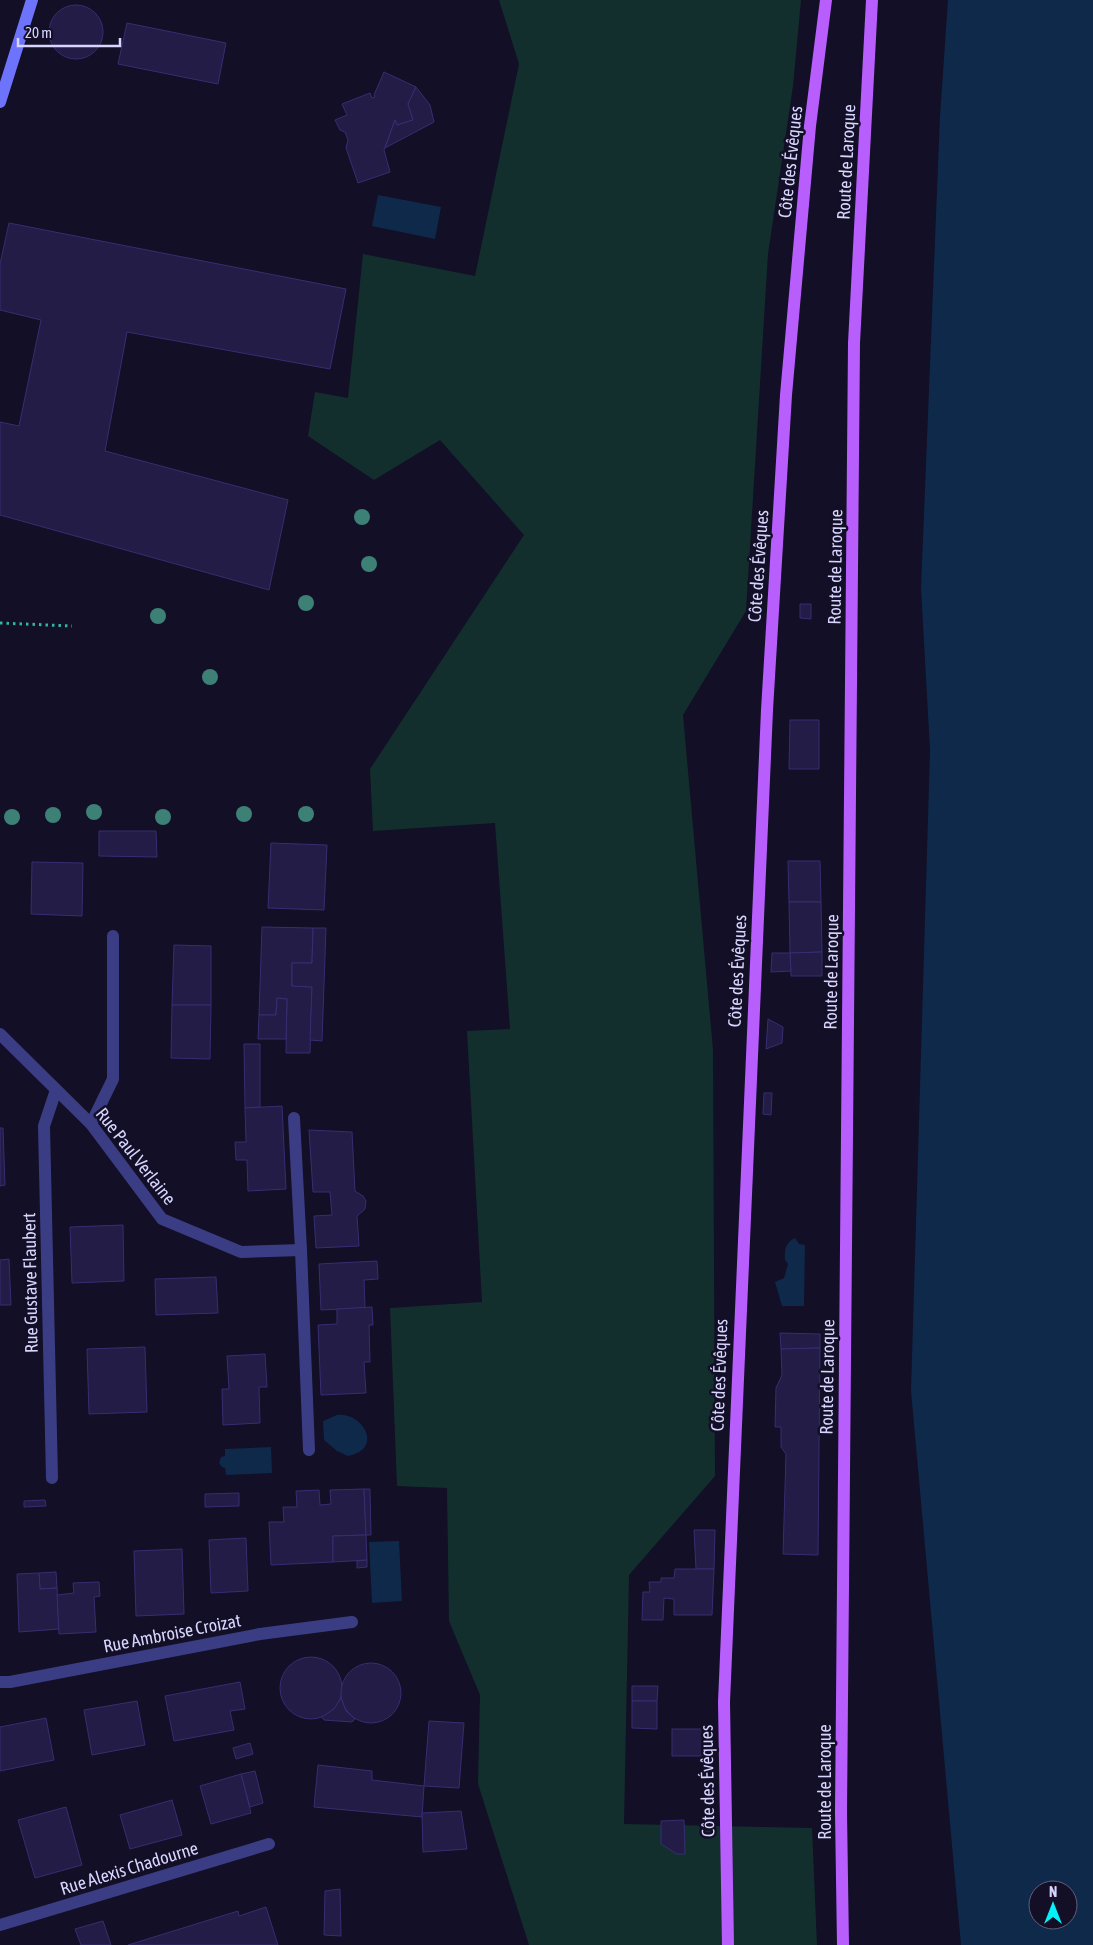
<svg xmlns="http://www.w3.org/2000/svg" width="1093" height="1945" font-family="'Asap Condensed',sans-serif">
  <style>
    .green { fill: #132f2d }
    .water { fill: #0f294a; fill-rule: evenodd }
    .building { fill: #221c46; stroke: #372e72 }
    .lines { fill: none; stroke-linecap: round; stroke-linejoin: round }
    .path { stroke: #32b5a5; stroke-width: 3; stroke-dasharray: 2.5 4; stroke-linecap: butt }
    .street { stroke: #3b3d84; stroke-width: 12 }
    .secondary { stroke: #6e73fc; stroke-width: 12 }
    .primary { stroke: #b75efc; stroke-width: 12 }
    .tree { fill: #3d8176 }
    .labels { text-anchor: middle; dominant-baseline: central; stroke-width: 5; stroke-linejoin: round; paint-order: stroke }
    .street-label { font-size: 18px; fill: #d7d5fe; stroke: #120f26 }
  </style>
  <rect width="100%" height="100%" fill="#120f26"/>
  <path class="green" d="M499 0H801L793 86 768 254 746 611 683 715 713 1050 715 1476 629 1575 624 1824 812 1828 817 1945H529L478 1784 480 1695 449 1621 447 1488 397 1486 390 1308 482 1302 467 1031 510 1029 495 823 373 831 370 769 524 535 440 440 374 480 308 436 315 392 348 398 363 254 475 276 519 64Z"/>
  <g class="water">
    <path d="M948 0H1093V1945H961L911 1391 930 750 921 588 940 116ZM1038 1890H1068V1920H1038Z"/>
    <path d="M378 195 441 207 435 239 372 226Z"/>
    <path d="M795 1238 799 1244 805 1245 804 1306H782L775 1282 784 1278 788 1264 785 1260C784 1250 786 1242 795 1238Z"/>
    <path d="M337 1415C363 1412 384 1449 348 1456L337 1451 324 1440 323 1421Z"/>
    <path d="M271 1447 272 1473 226 1475 225 1468 222 1467 219 1463 221 1457 225 1456V1449Z"/>
    <path d="M399 1541 402 1601 372 1603 369 1542Z"/>
  </g>
  <g class="building">
    <circle cx="76" cy="32" r="27"/>
    <path d="M127 23 226 43 218 84 118 64Z"/>
    <path d="M384 72 416 87 408 104 413 120 397 125 395 120 384 150 390 172 358 183 346 148 348 140 345 132 340 130 335 120 347 115 342 104 370 93 372 98 375 97 374 95Z"/>
    <path d="M416 87 430 105 434 122 385 148 395 120 397 125 413 120 408 104Z"/>
    <path d="M9 223 346 289 330 369 127 332 105 451 288 500 269 590 0 515V422L19 426 41 320 0 310V264Z"/>
    <path d="M800 604H811V619L800 618Z"/>
    <path d="M790 720H819V769H789Z"/>
    <path d="M99 831H156L157 857 99 856Z"/>
    <path d="M271 843 327 845 324 910 268 908Z"/>
    <path d="M788 861H820L821 902H789Z"/>
    <path d="M32 862 83 863 82 916 31 914Z"/>
    <path d="M789 902H821L822 952 790 953Z"/>
    <path d="M262 927 313 928 312 963H292V986L312 987 310 1053H286L287 999 277 998 276 1015H259Z"/>
    <path d="M313 928H326L322 1041 310 1040 312 987 292 986V963H312Z"/>
    <path d="M174 945 211 946V1005H172Z"/>
    <path d="M822 952V976H791L790 953Z"/>
    <path d="M772 953H790L791 971 771 972Z"/>
    <path d="M277 998 287 999 286 1039H258L259 1015H276Z"/>
    <path d="M172 1005H211L210 1059 171 1058Z"/>
    <path d="M768 1019 783 1027 782 1043 766 1049Z"/>
    <path d="M244 1044H260V1107L245 1108Z"/>
    <path d="M764 1093H772L771 1115 763 1114Z"/>
    <path d="M282 1106 286 1189 248 1191 247 1160H236L235 1142H246L245 1108Z"/>
    <path d="M0 1128H3L5 1185 0 1186Z"/>
    <path d="M309 1130 352 1132 355 1191 363 1196 366 1201 365 1209 357 1216 359 1246 316 1248 314 1216 332 1215 330 1192H313Z"/>
    <path d="M123 1225 124 1281 72 1283 70 1227Z"/>
    <path d="M9 1259 11 1305H0V1260Z"/>
    <path d="M377 1261 378 1279 364 1280 365 1308 321 1310 319 1264Z"/>
    <path d="M216 1277 218 1313 156 1315 155 1279Z"/>
    <path d="M372 1307 373 1325H369L370 1362H364L366 1393 321 1395 318 1325 337 1324V1309Z"/>
    <path d="M780 1333 820 1334V1348L781 1349Z"/>
    <path d="M145 1347 147 1412 89 1414 87 1349Z"/>
    <path d="M820 1348 818 1555 783 1554 786 1454 781 1447V1427H775L776 1388 782 1375 781 1349Z"/>
    <path d="M265 1354 267 1387H259L260 1423 223 1425 222 1389H229L227 1356Z"/>
    <path d="M364 1489 366 1535 333 1536V1562L271 1565 269 1522H284L283 1507H297L296 1491 319 1490 320 1505 331 1504 330 1490Z"/>
    <path d="M364 1489H370L371 1535H366Z"/>
    <path d="M239 1493V1506L205 1507V1494Z"/>
    <path d="M45 1500 46 1506 24 1507V1501Z"/>
    <path d="M694 1530H715L714 1569H696Z"/>
    <path d="M366 1535 367 1560 333 1562V1536Z"/>
    <path d="M246 1538 248 1591 211 1593 209 1540Z"/>
    <path d="M182 1549 184 1614 136 1616 134 1551Z"/>
    <path d="M367 1560V1567L357 1568V1561Z"/>
    <path d="M675 1569H714L712 1615H674V1599L664 1598 663 1620H642L643 1592H650L649 1582H661V1578H674Z"/>
    <path d="M56 1572 57 1588 40 1589 39 1573Z"/>
    <path d="M39 1573 40 1589 57 1588 59 1629 19 1632 17 1574Z"/>
    <path d="M99 1582 100 1596 94 1597 96 1632 59 1634 57 1595 74 1593 73 1583Z"/>
    <circle cx="311" cy="1688" r="31"/>
    <circle cx="371" cy="1693" r="30"/>
    <path d="M240 1682 245 1709 230 1711 234 1730 174 1741 165 1696Z"/>
    <path d="M632 1686H658L657 1701H632Z"/>
    <path d="M341 1698 346 1711 355 1719 352 1722 324 1720 322 1717 334 1709Z"/>
    <path d="M137 1701 145 1745 92 1755 84 1710Z"/>
    <path d="M632 1701H657V1729L632 1728Z"/>
    <path d="M46 1718 54 1760 0 1771V1727Z"/>
    <path d="M429 1721 464 1723 459 1788 424 1786Z"/>
    <rect x="672" y="1729" width="37" height="27"/>
    <path d="M250 1743 253 1754 236 1759 233 1748Z"/>
    <path d="M318 1765 372 1771V1780L424 1786 422 1817 314 1807Z"/>
    <path d="M255 1771 263 1803 250 1807 241 1774Z"/>
    <path d="M241 1774 251 1813 211 1824 200 1786Z"/>
    <path d="M172 1800 182 1835 130 1849 120 1815Z"/>
    <path d="M66 1807 82 1865 35 1878 18 1820Z"/>
    <path d="M461 1811 467 1849 423 1852 422 1813Z"/>
    <path d="M684 1820 685 1854H677L661 1844V1821Z"/>
    <path d="M340 1889 341 1936 324 1935 325 1891Z"/>
    <path d="M266 1907 278 1945H128L238 1911 239 1916Z"/>
    <path d="M103 1921 111 1945H81L75 1929Z"/>
  </g>
  <g class="lines">
    <path class="path" d="M0 623 72 626"/>
    <g class="street">
      <path d="M0 1034 91 1124 162 1219 241 1252 301 1250 309 1450"/>
      <path d="M294 1118 301 1250"/>
      <path d="M91 1124 113 1079V936"/>
      <path d="M52 1478 44 1126 56 1090"/>
      <path d="M0 1682H10L260 1634 352 1622"/>
      <path d="M0 1925 269 1844"/>
    </g>
    <path class="secondary" d="M0 102 32 0"/>
    <g class="primary">
      <path d="M728 1945 724 1702 767 710 786 395 810 126 826 0"/>
      <path d="M843 1945 841 1812 854 343 872 0"/>
    </g>
  </g>
  <g class="tree">
    <circle cx="362" cy="517" r="8"/>
    <circle cx="369" cy="564" r="8"/>
    <circle cx="306" cy="603" r="8"/>
    <circle cx="158" cy="616" r="8"/>
    <circle cx="210" cy="677" r="8"/>
    <circle cx="94" cy="812" r="8"/>
    <circle cx="244" cy="814" r="8"/>
    <circle cx="306" cy="814" r="8"/>
    <circle cx="53" cy="815" r="8"/>
    <circle cx="12" cy="817" r="8"/>
    <circle cx="163" cy="817" r="8"/>
  </g>
  <g class="labels">
    <g class="street-label">
      <text transform="translate(790 162) rotate(-84)">Côte des Évêques</text>
      <text transform="translate(846 162) rotate(-87)">Route de Laroque</text>
      <text transform="translate(758 566) rotate(-86)">Côte des Évêques</text>
      <text transform="translate(835 567) rotate(-89)">Route de Laroque</text>
      <text transform="translate(737 971) rotate(-87)">Côte des Évêques</text>
      <text transform="translate(831 972) rotate(-89)">Route de Laroque</text>
      <text transform="translate(136 1156) rotate(52)">Rue Paul Verlaine</text>
      <text transform="translate(30 1283) rotate(-91)">Rue Gustave Flaubert</text>
      <text transform="translate(719 1375) rotate(-88)">Côte des Évêques</text>
      <text transform="translate(827 1377) rotate(-89)">Route de Laroque</text>
      <text transform="translate(172 1633) rotate(-11)">Rue Ambroise Croizat</text>
      <text transform="translate(707 1781) rotate(-91)">Côte des Évêques</text>
      <text transform="translate(824 1782) rotate(-90)">Route de Laroque</text>
      <text transform="translate(129 1868) rotate(-17)">Rue Alexis Chadourne</text>
    </g>
  </g>
  <g transform="translate(1053 1905)"><circle r="24" fill="#120f26" stroke="#615e7c"/>
  <path d="M0-4L9 19L0 12L-9 19Z" fill="#05f1fa"/>
  <text y="-8" font-size="14" font-weight="bold" text-anchor="middle" fill="#d7d5fe">N</text>
  </g>
  <path d="M18 38v8h102v-8" fill="none" stroke="#d7d5fe" stroke-width="2.5"/>
  <text x="25" y="38" font-size="15" fill="#d7d5fe" stroke="#120f26" stroke-width="4" paint-order="stroke">20 m</text>
</svg>
